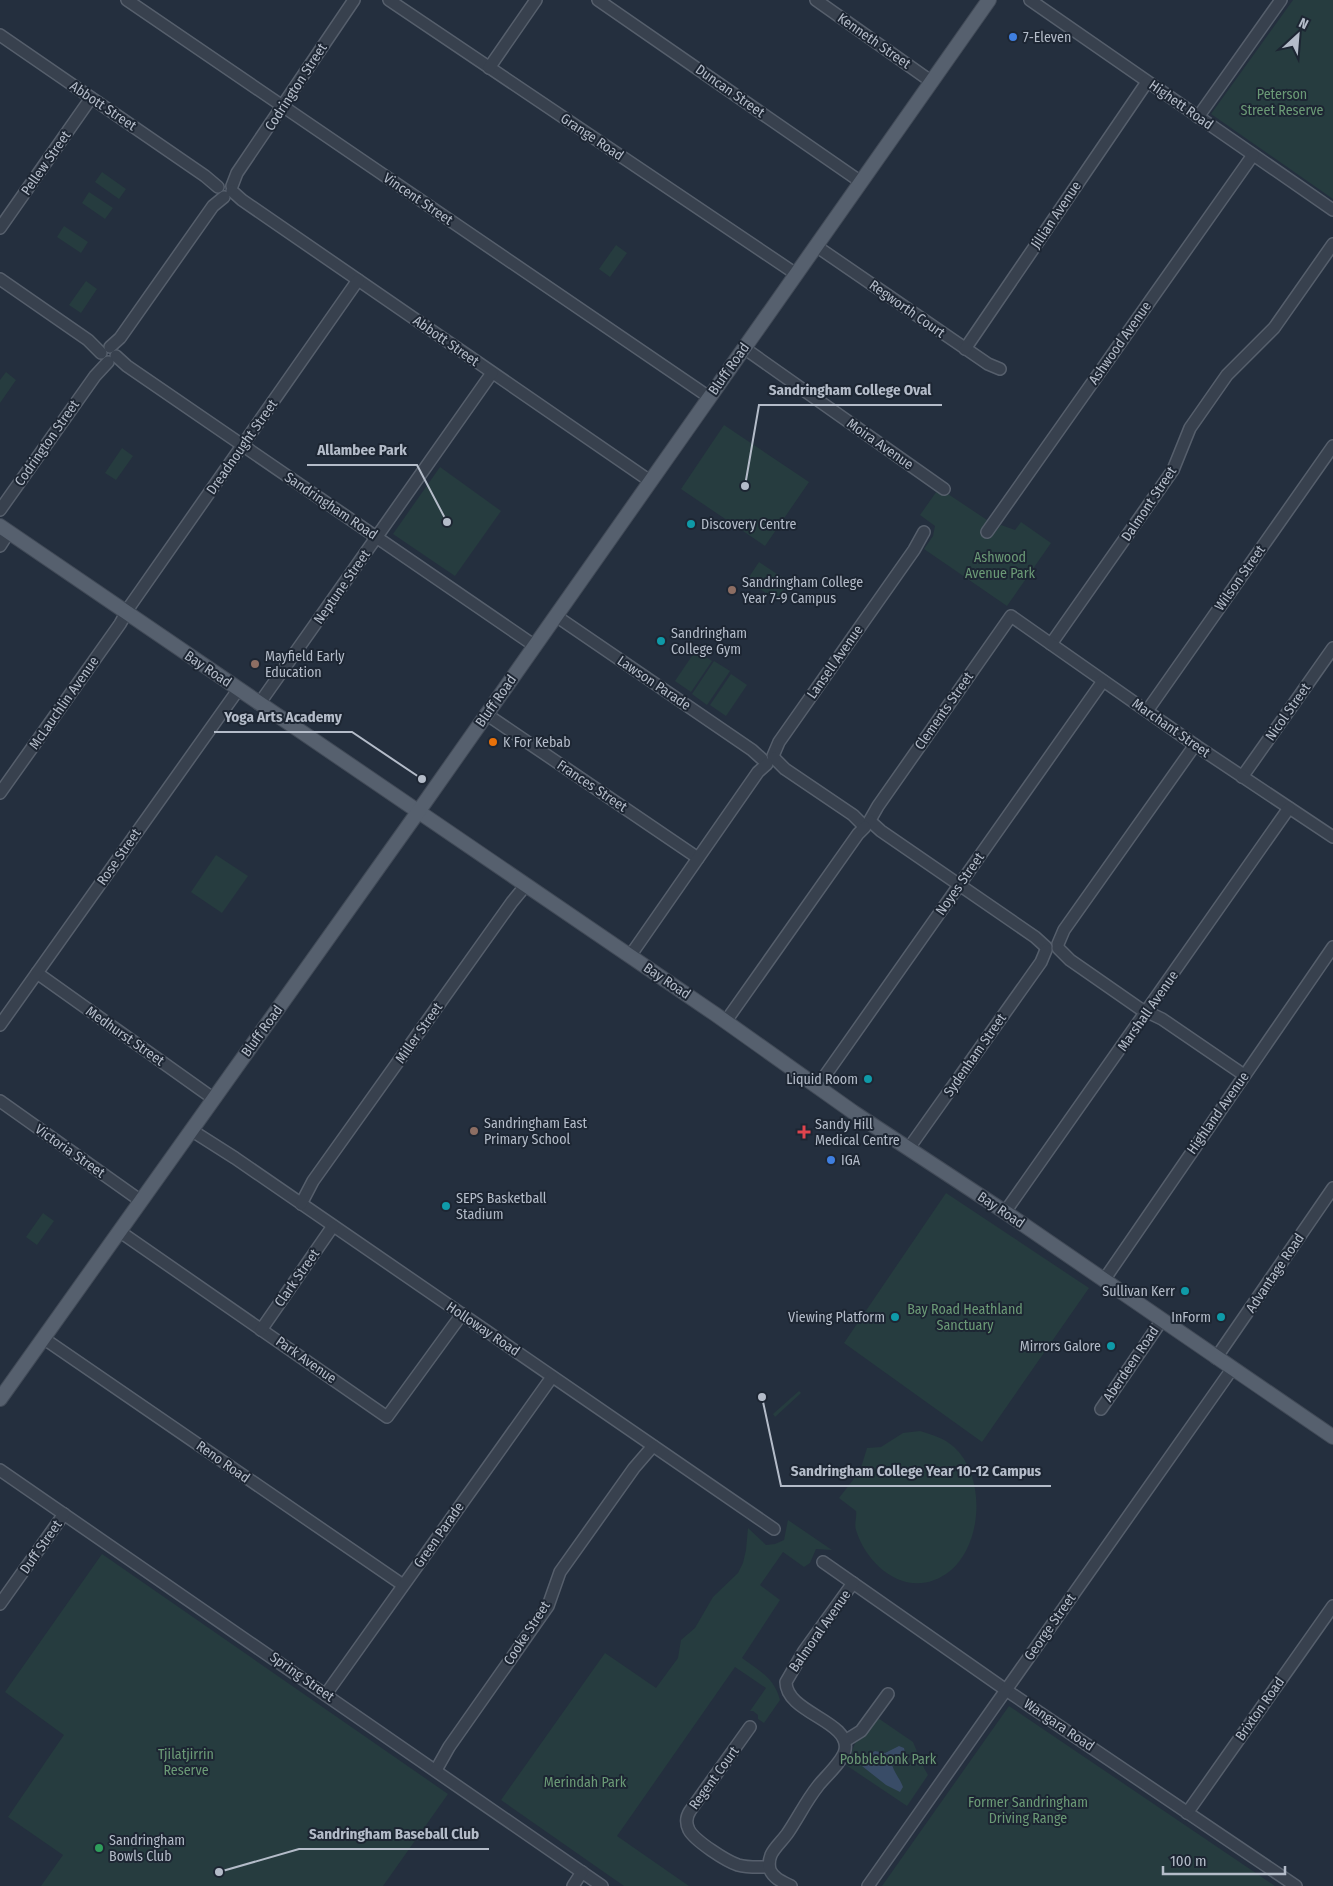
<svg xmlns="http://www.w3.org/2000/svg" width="1333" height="1886" font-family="'Fira Sans Condensed',sans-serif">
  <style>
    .green { fill: #263c3f }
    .water { fill: #394c67 }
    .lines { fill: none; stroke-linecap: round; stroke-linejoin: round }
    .minor-casing { stroke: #565f6c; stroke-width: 14 }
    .major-casing { stroke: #414a57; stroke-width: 16 }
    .minor { stroke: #38414e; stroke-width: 11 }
    .major { stroke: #56606e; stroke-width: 14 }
    .shop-dot { fill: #3f7fe0; stroke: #1d2633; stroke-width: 2 }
    .culture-dot { fill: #0f9aa8; stroke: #1d2633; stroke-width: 2 }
    .education-dot { fill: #8d6e63; stroke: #1d2633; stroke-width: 2 }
    .food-dot { fill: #e8710a; stroke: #1d2633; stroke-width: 2 }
    .health-dot { fill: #e0444e; stroke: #1d2633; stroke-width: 2 }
    .leisure-dot { fill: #2e9e5b; stroke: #1d2633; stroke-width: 2 }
    .labels { text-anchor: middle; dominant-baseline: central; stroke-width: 4; stroke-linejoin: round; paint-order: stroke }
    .poi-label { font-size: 14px; fill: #b4bcc9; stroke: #1d2633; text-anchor: start }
    .street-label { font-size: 14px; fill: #b4bcc9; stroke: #1d2633 }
    .park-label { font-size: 14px; fill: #6b9a76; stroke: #1d2633 }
    .leader { fill: none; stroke: #b4bcc9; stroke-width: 2 }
    .callout-dot { fill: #b4bcc9; stroke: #1d2633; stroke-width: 2 }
    .callout-label { font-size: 15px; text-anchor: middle; font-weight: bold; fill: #b4bcc9; stroke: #1d2633; stroke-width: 4; stroke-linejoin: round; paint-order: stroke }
  </style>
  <rect width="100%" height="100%" fill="#242f3e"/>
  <g class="green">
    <path d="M1293 0H1333V199L1211 114Z"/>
    <path d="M102 172 126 189 119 199 95 182Z"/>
    <path d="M89 192 113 208 105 219 82 203Z"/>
    <path d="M64 226 88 242 81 253 57 237Z"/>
    <path d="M616 245 627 253 610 277 599 269Z"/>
    <path d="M86 281 97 289 81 313 69 305Z"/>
    <path d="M6 372 16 380 0 403V380Z"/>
    <path d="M724 425 809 482 765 546 681 489Z"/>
    <path d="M122 448 133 456 116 480 105 473Z"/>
    <path d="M440 467 501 511 455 576 393 534Z"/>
    <path d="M939 488 987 520 982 529 992 536 1001 525 1015 530 1021 522 1051 543 1007 606 924 549 933 536 935 526 920 515Z"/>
    <path d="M759 562 789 582 776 600 747 580Z"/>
    <path d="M696 650 712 661 691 692 675 681Z"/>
    <path d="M714 661 730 671 707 705 692 694Z"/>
    <path d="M731 674 747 685 726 716 710 705Z"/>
    <path d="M216 855 248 876 222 913 191 892Z"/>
    <path d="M946 1193 1089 1288 982 1442 844 1343Z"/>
    <path d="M43 1213 54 1221 37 1245 26 1237Z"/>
    <path d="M799 1391 801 1393 775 1417 773 1414Z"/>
    <path d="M920 1431C933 1435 944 1438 954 1447 986 1476 983 1544 950 1571 911 1602 868 1569 856 1530 854 1524 857 1518 856 1511L839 1498 860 1471 867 1448 881 1447 903 1433Z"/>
    <path d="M788 1520 832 1550 816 1549 810 1563 804 1567 783 1552 760 1585 780 1600 742 1658C759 1671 774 1677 780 1700L764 1723 758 1719V1715L753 1711H750L766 1688 735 1667 617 1836 689 1886H624L501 1800 605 1653 656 1688 678 1658 681 1640 695 1628 713 1597 738 1573 743 1563 746 1550 748 1528 766 1545 775 1544 784 1540Z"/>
    <path d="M102 1554 448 1794 383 1886H41L63 1855 8 1817 64 1735 5 1692Z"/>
    <path d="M1009 1706 1275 1886H882Z"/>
    <path d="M878 1718 913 1742 924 1768 928 1775 907 1806 843 1763 851 1753 856 1741 868 1731Z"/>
  </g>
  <path class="water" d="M899 1746 904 1748 905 1753 892 1765C895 1774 900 1779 903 1787L900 1792 886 1785 862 1766 864 1758 875 1751 885 1753Z"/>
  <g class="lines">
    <defs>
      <g id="minor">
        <path d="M127 0 709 397"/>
        <path d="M389 0 796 274"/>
        <path d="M598 0 861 182"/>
        <path d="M816 0 932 82"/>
        <path d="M1030 0 1333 210"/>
        <path d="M0 35 205 176 218 187"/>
        <path d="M489 68 536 0"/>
        <path d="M1198 117 1281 0"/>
        <path d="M232 186 237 173 354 0"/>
        <path d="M232 191 242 200 650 481"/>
        <path d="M0 228 91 98"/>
        <path d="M816 246 988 364 1000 369"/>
        <path d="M0 279 88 340 101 353"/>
        <path d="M110 347 120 338 213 206 224 197"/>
        <path d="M744 348 944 489"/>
        <path d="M965 349 1147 82"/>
        <path d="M116 356 127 366 535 646"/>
        <path d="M0 510 95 376 108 362"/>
        <path d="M987 532 1253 155"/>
        <path d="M0 546 9 532"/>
        <path d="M556 616 752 750 762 759"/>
        <path d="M1051 644 1173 470 1190 428 1227 375 1274 328 1333 244"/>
        <path d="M259 704 492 373"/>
        <path d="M1147 711 1333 446"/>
        <path d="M486 714 698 858"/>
        <path d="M773 756 779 742 914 550 924 532"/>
        <path d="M774 758 785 769 853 815 861 823"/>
        <path d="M1242 777 1333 648"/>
        <path d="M0 793 120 624 130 606 358 280"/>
        <path d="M870 820 878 806 1011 616 1195 745 1333 837"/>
        <path d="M870 821 881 831 1035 937 1046 947"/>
        <path d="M1058 944 1064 930 1195 745"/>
        <path d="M1058 948 1070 960 1139 1008 1162 1019 1244 1075"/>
        <path d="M630 956 758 772 767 764"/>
        <path d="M37 973 214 1099"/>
        <path d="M726 1021 858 834 865 827"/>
        <path d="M0 1025 238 690"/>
        <path d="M817 1087 1103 681"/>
        <path d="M0 1101 141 1201"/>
        <path d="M191 1130 235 1158 774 1529"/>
        <path d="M909 1148 1041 962 1046 950"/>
        <path d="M301 1204 313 1181 512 902 526 885"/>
        <path d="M1005 1212 1289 808"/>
        <path d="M119 1231 387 1417 462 1314"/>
        <path d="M1104 1280 1333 947"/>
        <path d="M261 1330 333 1226"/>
        <path d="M43 1338 403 1585"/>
        <path d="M1216 1358 1333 1188"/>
        <path d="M1101 1409 1162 1320"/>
        <path d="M0 1470 602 1886"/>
        <path d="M823 1562 1006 1690 1296 1886"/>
        <path d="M0 1604 64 1514"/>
        <path d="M326 1694 552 1377"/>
        <path d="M750 1727 690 1811C686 1817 686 1824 689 1830 695 1841 726 1861 738 1865 748 1868 759 1867 769 1867"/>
        <path d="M845 1741 861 1731 888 1694"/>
        <path d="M436 1770 449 1747 548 1606 560 1572 634 1468 653 1446"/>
        <path d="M1187 1813 1333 1606"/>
        <path d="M573 1886 582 1872"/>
        <path d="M791 1886C783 1882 774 1879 770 1870 769 1866 769 1860 771 1855 774 1848 782 1841 787 1834 798 1818 806 1801 818 1786 825 1777 843 1761 845 1750 851 1721 786 1713 786 1682L804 1651 853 1583"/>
        <path d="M868 1886 1232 1369"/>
      </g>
      <g id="major">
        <path d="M0 526 715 1014 853 1112 1005 1212 1333 1437"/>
        <path d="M0 1399 418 812 989 0"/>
      </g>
    </defs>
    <use href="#minor" class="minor-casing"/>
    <use href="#major" class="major-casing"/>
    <use href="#minor" class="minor"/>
    <use href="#major" class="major"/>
  </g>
  <g class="shop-dot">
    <circle cx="1013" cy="37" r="5"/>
    <circle cx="831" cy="1160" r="5"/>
  </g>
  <g class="culture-dot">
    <circle cx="691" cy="524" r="5"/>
    <circle cx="661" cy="641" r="5"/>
    <circle cx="868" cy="1079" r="5"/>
    <circle cx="446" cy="1206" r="5"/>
    <circle cx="1185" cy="1291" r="5"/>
    <circle cx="895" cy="1317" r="5"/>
    <circle cx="1221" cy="1317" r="5"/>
    <circle cx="1111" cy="1346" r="5"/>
  </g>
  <g class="education-dot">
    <circle cx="732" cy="590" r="5"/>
    <circle cx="255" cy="664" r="5"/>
    <circle cx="474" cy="1131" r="5"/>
  </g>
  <circle class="food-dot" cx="493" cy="742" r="5"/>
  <path class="health-dot" d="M801.5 1124.5h5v5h5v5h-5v5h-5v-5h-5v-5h5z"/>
  <circle class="leisure-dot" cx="99" cy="1848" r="5"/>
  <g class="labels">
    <g class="poi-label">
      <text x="1023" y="37">7-Eleven</text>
      <text x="701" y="524">Discovery Centre</text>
      <text x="742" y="582">Sandringham College<tspan x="742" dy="16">Year 7-9 Campus</tspan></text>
      <text x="671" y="633">Sandringham<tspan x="671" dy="16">College Gym</tspan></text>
      <text x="265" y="656">Mayfield Early<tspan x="265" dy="16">Education</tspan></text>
      <text x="503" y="742">K For Kebab</text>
      <text x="858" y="1079" text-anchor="end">Liquid Room</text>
      <text x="484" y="1123">Sandringham East<tspan x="484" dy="16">Primary School</tspan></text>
      <text x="815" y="1124">Sandy Hill<tspan x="815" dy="16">Medical Centre</tspan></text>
      <text x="841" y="1160">IGA</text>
      <text x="456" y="1198">SEPS Basketball<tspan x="456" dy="16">Stadium</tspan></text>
      <text x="1175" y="1291" text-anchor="end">Sullivan Kerr</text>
      <text x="885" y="1317" text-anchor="end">Viewing Platform</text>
      <text x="1211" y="1317" text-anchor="end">InForm</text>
      <text x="1101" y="1346" text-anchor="end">Mirrors Galore</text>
      <text x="109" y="1840">Sandringham<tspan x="109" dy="16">Bowls Club</tspan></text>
    </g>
    <g class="street-label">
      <text transform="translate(874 41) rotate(35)">Kenneth Street</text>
      <text transform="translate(296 87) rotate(-57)">Codrington Street</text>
      <text transform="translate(730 91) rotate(35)">Duncan Street</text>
      <text transform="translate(1181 105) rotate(35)">Highett Road</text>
      <text transform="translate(103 106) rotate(34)">Abbott Street</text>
      <text transform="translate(592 137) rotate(34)">Grange Road</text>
      <text transform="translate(46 163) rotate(-55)">Pellew Street</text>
      <text transform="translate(418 199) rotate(34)">Vincent Street</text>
      <text transform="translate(1056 215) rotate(-56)">Jillian Avenue</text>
      <text transform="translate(907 309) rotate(35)">Regworth Court</text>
      <text transform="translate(446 341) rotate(35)">Abbott Street</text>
      <text transform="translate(1120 343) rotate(-55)">Ashwood Avenue</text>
      <text transform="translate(729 369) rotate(-55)">Bluff Road</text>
      <text transform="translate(47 443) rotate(-55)">Codrington Street</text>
      <text transform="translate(880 444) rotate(35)">Moira Avenue</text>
      <text transform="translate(242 447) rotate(-55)">Dreadnought Street</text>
      <text transform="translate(1149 504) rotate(-56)">Dalmont Street</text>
      <text transform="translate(331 506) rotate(34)">Sandringham Road</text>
      <text transform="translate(1240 578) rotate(-55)">Wilson Street</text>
      <text transform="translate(342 587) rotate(-55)">Neptune Street</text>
      <text transform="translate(835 662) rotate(-55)">Lansell Avenue</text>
      <text transform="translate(208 669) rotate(34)">Bay Road</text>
      <text transform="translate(654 683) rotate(34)">Lawson Parade</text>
      <text transform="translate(496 701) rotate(-55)">Bluff Road</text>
      <text transform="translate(64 703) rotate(-55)">McLauchlin Avenue</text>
      <text transform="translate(944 711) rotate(-55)">Clements Street</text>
      <text transform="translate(1288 712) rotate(-55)">Nicol Street</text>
      <text transform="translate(1171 728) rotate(35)">Marchant Street</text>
      <text transform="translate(592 786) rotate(34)">Frances Street</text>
      <text transform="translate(119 857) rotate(-55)">Rose Street</text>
      <text transform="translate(960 884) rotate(-55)">Noyes Street</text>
      <text transform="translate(667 981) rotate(34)">Bay Road</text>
      <text transform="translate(1148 1011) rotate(-55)">Marshall Avenue</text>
      <text transform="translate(262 1031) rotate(-54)">Bluff Road</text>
      <text transform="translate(419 1033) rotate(-55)">Miller Street</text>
      <text transform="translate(125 1036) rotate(35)">Medhurst Street</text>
      <text transform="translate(975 1055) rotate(-55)">Sydenham Street</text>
      <text transform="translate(1218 1113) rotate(-55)">Highland Avenue</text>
      <text transform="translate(70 1151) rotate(35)">Victoria Street</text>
      <text transform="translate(1001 1210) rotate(34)">Bay Road</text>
      <text transform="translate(1275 1273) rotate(-56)">Advantage Road</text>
      <text transform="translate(297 1278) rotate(-55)">Clark Street</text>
      <text transform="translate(483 1329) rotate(34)">Holloway Road</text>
      <text transform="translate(306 1360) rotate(35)">Park Avenue</text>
      <text transform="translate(1131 1364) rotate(-56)">Aberdeen Road</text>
      <text transform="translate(223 1462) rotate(35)">Reno Road</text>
      <text transform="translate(439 1535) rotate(-55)">Green Parade</text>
      <text transform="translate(41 1547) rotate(-55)">Duff Street</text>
      <text transform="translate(1050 1627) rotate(-55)">George Street</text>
      <text transform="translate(820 1631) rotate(-55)">Balmoral Avenue</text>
      <text transform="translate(527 1633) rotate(-57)">Cooke Street</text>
      <text transform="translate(302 1677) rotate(35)">Spring Street</text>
      <text transform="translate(1260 1709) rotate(-55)">Brixton Road</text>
      <text transform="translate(1059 1725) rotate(34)">Wangara Road</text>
      <text transform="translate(714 1778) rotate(-54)">Regent Court</text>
    </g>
    <g class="park-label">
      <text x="1282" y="94">Peterson<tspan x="1282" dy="16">Street Reserve</tspan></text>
      <text x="1000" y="557">Ashwood<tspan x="1000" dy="16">Avenue Park</tspan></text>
      <text x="965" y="1309">Bay Road Heathland<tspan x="965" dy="16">Sanctuary</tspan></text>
      <text x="186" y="1754">Tjilatjirrin<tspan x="186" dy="16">Reserve</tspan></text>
      <text x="888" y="1759">Pobblebonk Park</text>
      <text x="585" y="1782">Merindah Park</text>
      <text x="1028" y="1802">Former Sandringham<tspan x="1028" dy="16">Driving Range</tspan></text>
    </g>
  </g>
  <path class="leader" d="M745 486L759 405H942M447 522L417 465H307M422 779L352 732H214M762 1397L781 1486H1051M219 1872L299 1849H489"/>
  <g class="callout-dot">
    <circle cx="745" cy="486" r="5"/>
    <circle cx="447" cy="522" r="5"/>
    <circle cx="422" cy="779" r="5"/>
    <circle cx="762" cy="1397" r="5"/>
    <circle cx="219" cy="1872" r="5"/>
  </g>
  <g class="callout-label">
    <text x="850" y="395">Sandringham College Oval</text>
    <text x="362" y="455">Allambee Park</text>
    <text x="283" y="722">Yoga Arts Academy</text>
    <text x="916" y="1476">Sandringham College Year 10-12 Campus</text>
    <text x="394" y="1839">Sandringham Baseball Club</text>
  </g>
  <g transform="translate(1298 35) rotate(26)" stroke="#1d2633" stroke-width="4" paint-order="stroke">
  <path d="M0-4L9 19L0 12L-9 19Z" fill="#b4bcc9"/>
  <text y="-8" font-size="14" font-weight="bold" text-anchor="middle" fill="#b4bcc9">N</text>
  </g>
  <path d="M1163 1866v8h122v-8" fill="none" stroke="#b4bcc9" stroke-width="2.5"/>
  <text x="1170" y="1866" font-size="15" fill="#b4bcc9" stroke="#1d2633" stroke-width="4" paint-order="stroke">100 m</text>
</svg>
